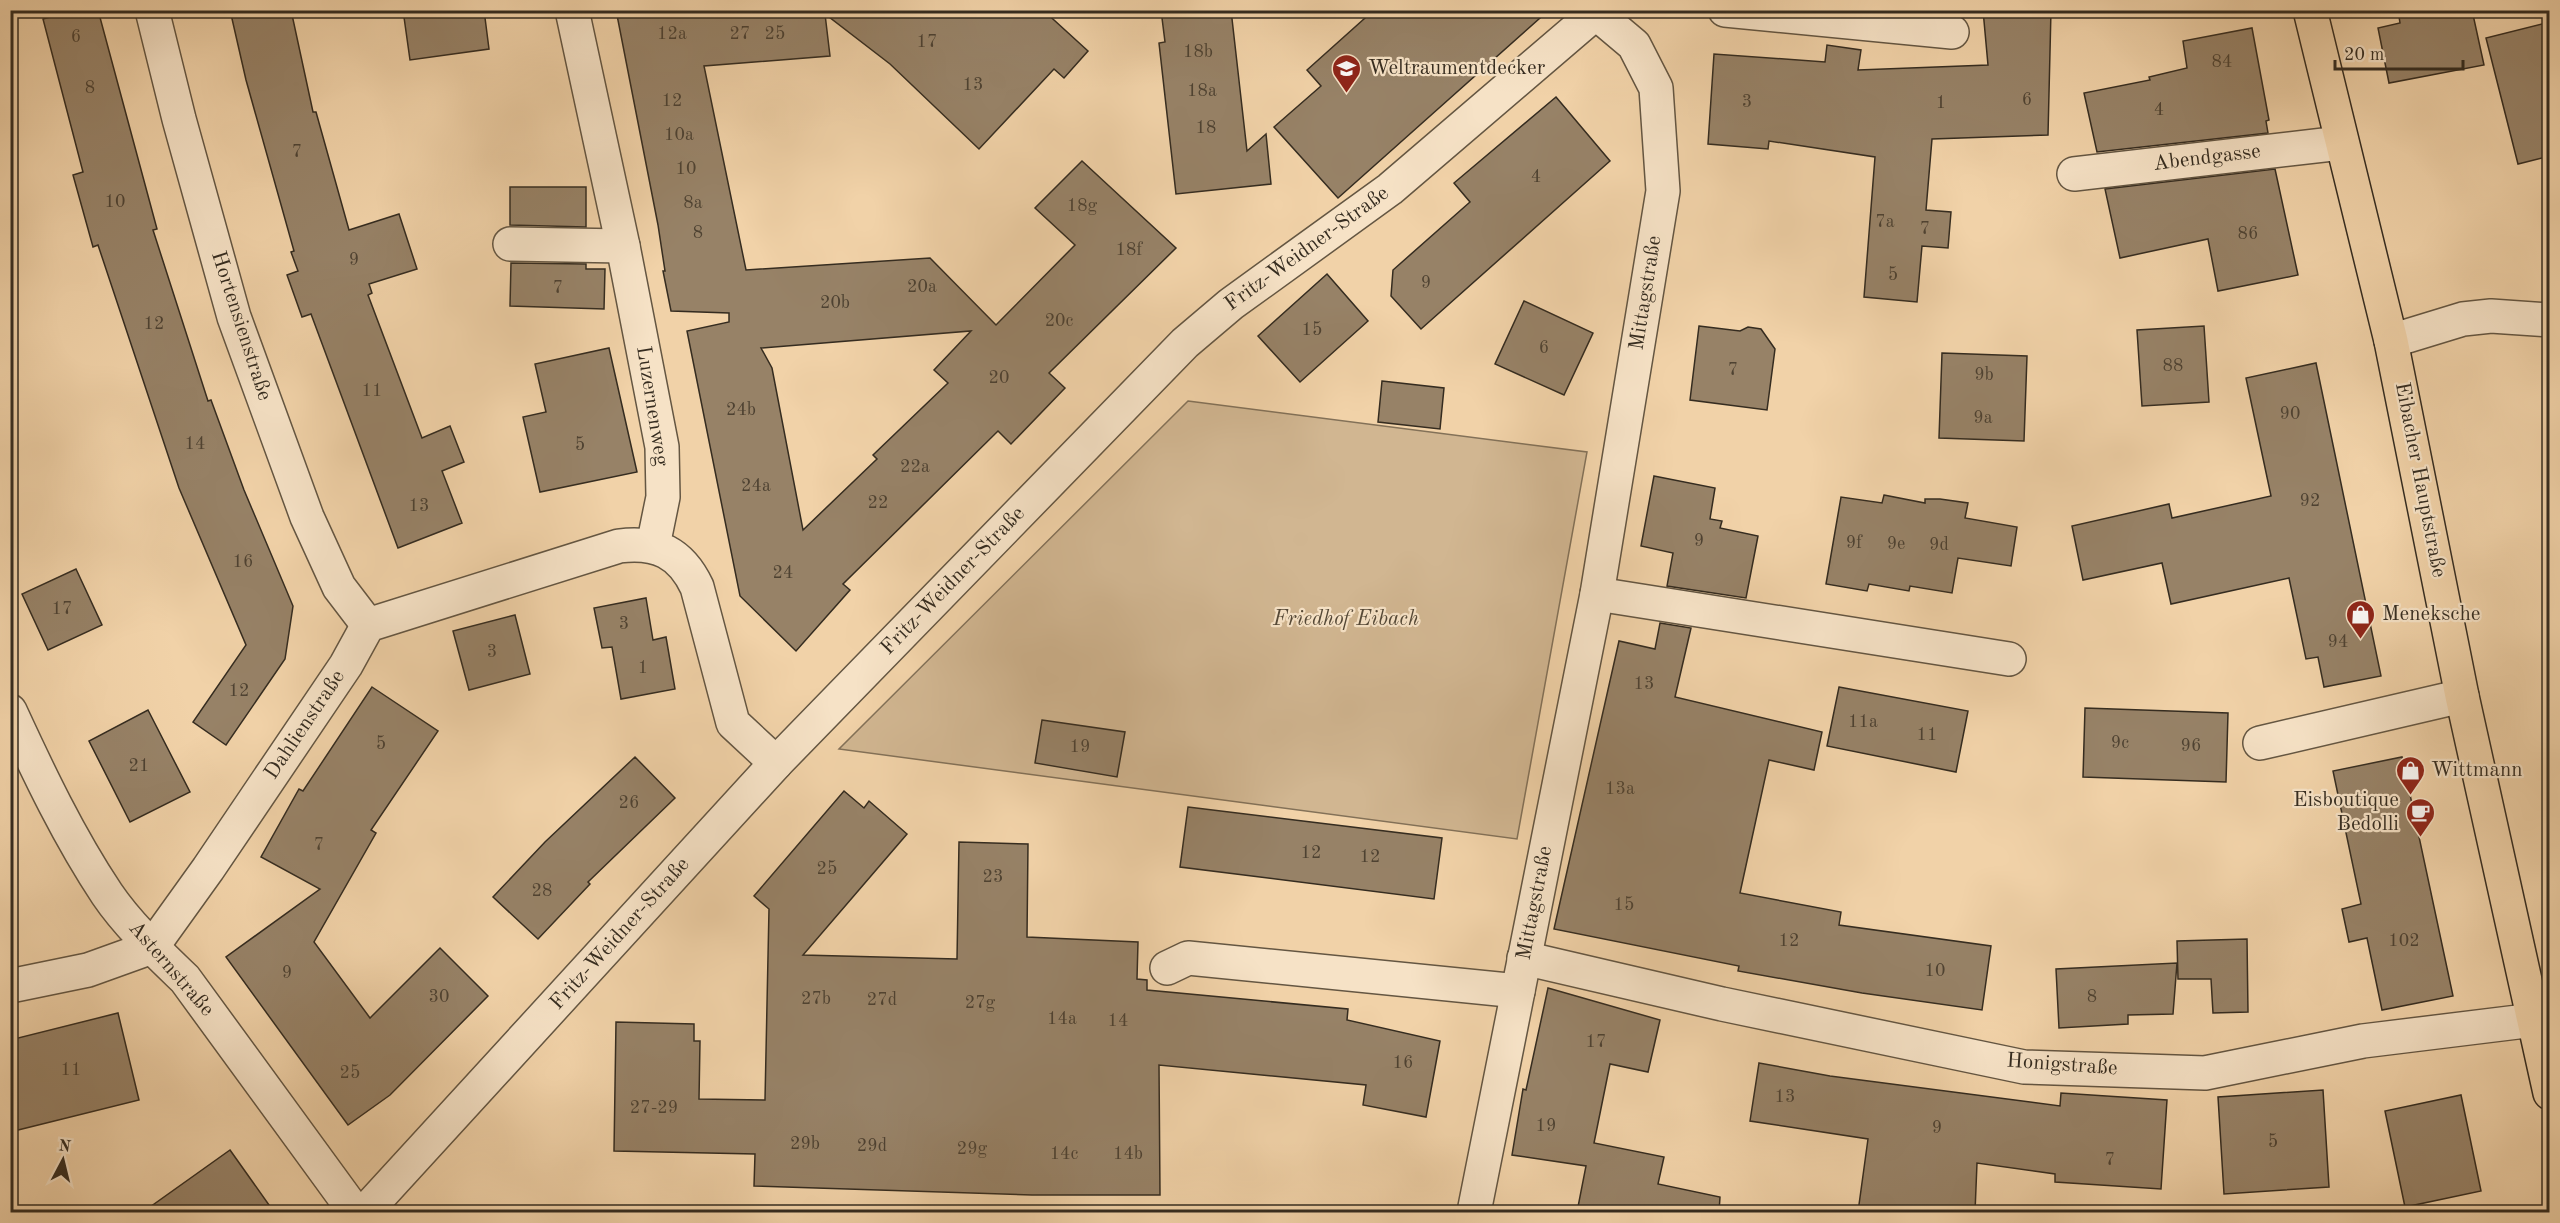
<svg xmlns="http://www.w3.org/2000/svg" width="2560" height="1223" font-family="'Old Standard TT',serif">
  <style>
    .green { fill: #d1b691; stroke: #837158; stroke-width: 1.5 }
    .building { fill: #978267; stroke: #352c20; stroke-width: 1.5; fill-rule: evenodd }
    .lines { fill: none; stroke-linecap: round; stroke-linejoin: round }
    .minor-casing { stroke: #645642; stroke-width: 36 }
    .major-casing { stroke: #352c20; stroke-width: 36 }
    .minor { stroke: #f6e2c6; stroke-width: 33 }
    .major { stroke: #f1d2a8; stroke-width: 33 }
    .labels { text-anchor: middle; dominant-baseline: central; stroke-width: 4.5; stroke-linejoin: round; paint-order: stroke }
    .number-label { font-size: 18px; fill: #4e4232 }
    .poi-label { font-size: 21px; fill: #352c20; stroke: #f6e2c6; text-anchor: start }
    .street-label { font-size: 21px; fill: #352c20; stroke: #f6e2c6 }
    .park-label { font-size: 21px; font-style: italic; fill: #544837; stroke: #f6e2c6 }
  </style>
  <rect width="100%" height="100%" fill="#f1d2a8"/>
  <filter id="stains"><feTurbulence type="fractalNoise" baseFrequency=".00333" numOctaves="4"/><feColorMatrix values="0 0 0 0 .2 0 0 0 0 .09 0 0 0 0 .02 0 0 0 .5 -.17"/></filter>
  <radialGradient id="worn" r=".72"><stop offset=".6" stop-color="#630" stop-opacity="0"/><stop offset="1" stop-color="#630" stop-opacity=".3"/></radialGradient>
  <path class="green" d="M1188 401 1587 452 1517 839 839 749Z"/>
  <g class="building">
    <path d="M76 10H98L157 229 153 230 208 401 211 400 244 490 293 606 285 659 226 745 193 722 246 645 179 488 98 245 93 247 73 175 83 172 43 19Z"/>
    <path d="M230 10H291L313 112H316L349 230 399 214 417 269 369 284 372 293 368 295 422 438 450 426 464 462 442 471 462 523 398 548 311 314 302 317 287 275 298 271 291 252 294 251 246 80Z"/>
    <path d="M403 10H484L489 49 410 60Z"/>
    <path d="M616 10H1043L1088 51 1064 78 1054 69 979 149 890 64 825 14 830 56 704 66 746 270 930 258 996 325 1075 245 1035 208 1082 161 1176 248 1049 373 1065 388 1011 444 998 431 843 584 850 590 796 651 740 596 687 331 729 322V313L671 311 663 271H665L658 225ZM971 331 934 370 948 383 873 455 877 459 803 530 772 368 761 348Z"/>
    <path d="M1161 10H1231L1247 151 1266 134 1271 184 1176 194 1159 43 1165 42Z"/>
    <path d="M1374 10H1549L1338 198 1274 127 1321 86 1307 70Z"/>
    <path d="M1983 10H2051L2048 135 1932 139 1926 210 1951 212 1948 248 1922 246 1917 302 1864 297 1875 157 1769 141 1768 149 1708 144 1714 54 1825 62 1827 45 1861 50 1858 70 1988 65Z"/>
    <path d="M2398 10H2472L2484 65 2389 83 2378 28 2400 23Z"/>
    <path d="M2550 22V156L2518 164 2486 38Z"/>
    <path d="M2252 28 2269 120 2266 121 2268 133 2097 152 2084 93 2150 80 2149 77 2187 68 2183 41Z"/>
    <path d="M1556 97 1610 161 1421 329 1391 296 1393 270 1470 202 1454 183Z"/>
    <path d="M2275 169 2298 275 2218 291 2208 239 2120 258 2105 189Z"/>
    <path d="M510 187H586V227L510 225Z"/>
    <path d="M511 263 586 264V269H605L604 309 510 306Z"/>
    <path d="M1327 274 1368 321 1300 382 1258 336Z"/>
    <path d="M1524 301 1593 333 1564 395 1495 364Z"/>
    <path d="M1699 326 1740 331 1748 327 1761 329 1775 349 1767 410 1690 400Z"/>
    <path d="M2204 326 2209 402 2142 406 2137 330Z"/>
    <path d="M609 348 637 472 540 492 523 417 546 412 535 364Z"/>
    <path d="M1942 353 2027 356 2024 441 1939 438Z"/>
    <path d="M2316 363 2381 676 2324 687 2318 657 2306 659 2289 578 2171 604 2162 563 2083 580 2072 526 2169 504 2172 518 2271 496 2246 378Z"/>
    <path d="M1382 381 1444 388 1440 429 1378 422Z"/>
    <path d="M1654 476 1715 488 1710 519 1722 521 1720 528 1758 536 1746 598 1667 586 1673 553 1641 546Z"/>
    <path d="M1884 495 1925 503V499H1940L1968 503 1965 518 2017 527 2011 566 1958 558 1952 593 1910 586 1909 591 1869 584 1867 591 1826 584 1841 497 1882 503Z"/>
    <path d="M76 569 102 625 48 650 22 594Z"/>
    <path d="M646 598 653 640 666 637 675 689 621 699 612 647 602 648 594 608Z"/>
    <path d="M515 615 530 674 469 690 453 631Z"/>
    <path d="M1660 623 1691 628 1675 697 1822 732 1814 770 1769 760 1740 893 1841 912 1839 925 1991 946 1982 1010 1862 993 1738 971 1739 966 1554 929 1619 641 1655 649Z"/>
    <path d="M372 687 438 731 371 830 376 833 314 942 370 1018 440 948 488 996 390 1095 348 1125 226 957 320 889 261 857 299 789 303 791Z"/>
    <path d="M1839 687 1968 711 1956 772 1827 746Z"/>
    <path d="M2085 708 2228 713 2226 782 2083 777Z"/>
    <path d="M148 710 190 792 130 822 89 741Z"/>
    <path d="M1042 720 1125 732 1117 777 1035 763Z"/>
    <path d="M635 757 675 798 588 882 590 884 538 939 493 897 545 842Z"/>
    <path d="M2402 757 2453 996 2382 1010 2367 938 2349 942 2342 909 2361 904 2333 771Z"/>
    <path d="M844 791 864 808 869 801 907 834 803 955 957 959 959 842 1028 844 1027 937 1138 942 1137 979 1147 980V990L1348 1009 1347 1020 1440 1041 1426 1117 1363 1105 1366 1085 1159 1065 1160 1195H1032L754 1186 755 1154 614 1151 616 1022 694 1024V1041H700L699 1099 765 1100 769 909 754 896Z"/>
    <path d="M1188 807 1442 838 1434 899 1180 867Z"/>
    <path d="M2247 939 2248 1012 2213 1013 2211 979H2178L2177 941Z"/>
    <path d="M2177 963 2173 1014 2128 1015V1024L2059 1028 2056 969Z"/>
    <path d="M1548 988 1660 1020 1648 1072 1610 1064 1594 1143 1664 1157 1658 1184 1720 1197 1719 1212H1577L1586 1166 1512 1155 1523 1089 1526 1090Z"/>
    <path d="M118 1013 139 1100 10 1132V1040Z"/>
    <path d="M1759 1063 1830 1076 2060 1106 2061 1093 2167 1100 2161 1189 2055 1182V1174L1977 1163 1975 1212H1858L1868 1139 1750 1121Z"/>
    <path d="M2323 1090 2329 1187 2224 1194 2218 1097Z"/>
    <path d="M2461 1095 2481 1191 2405 1207 2385 1111Z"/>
    <path d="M230 1150 274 1212H143Z"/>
  </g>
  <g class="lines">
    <defs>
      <g id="minor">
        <path d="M152 10 179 119 234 317 307 517 339 587 368 625"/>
        <path d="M572 10 623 246 662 447 663 497 653 546"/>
        <path d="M1725 10 1952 32"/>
        <path d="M2074 174 2341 143"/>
        <path d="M510 244 623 246"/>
        <path d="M2391 341 2463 319 2491 316 2550 320"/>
        <path d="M1597 594 2009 659"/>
        <path d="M10 711C39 774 69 837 107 894 128 925 158 953 185 979L355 1212"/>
        <path d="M2260 743 2462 696"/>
        <path d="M1524 958 1722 1004 2024 1067 2205 1073 2363 1041 2534 1020"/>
        <path d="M1167 968 1188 958 1518 991"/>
        <path d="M10 986 88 970 152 947 208 869 346 665 368 625 619 546C657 541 681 553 697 587L733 723 776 763"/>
        <path d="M365 1212 776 763 1185 343 1231 304 1390 189 1599 10"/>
        <path d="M1474 1212 1597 594 1663 191 1656 88 1634 45 1596 13"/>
      </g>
      <path id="major" d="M2310 10 2391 341 2462 696 2550 1093"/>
    </defs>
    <use href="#minor" class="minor-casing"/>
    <use href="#major" class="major-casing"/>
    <use href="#minor" class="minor"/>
    <use href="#major" class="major"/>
  </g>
  <defs>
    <symbol id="school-pin" viewBox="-11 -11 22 30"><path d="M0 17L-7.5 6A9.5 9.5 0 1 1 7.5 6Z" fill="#8f2418" stroke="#f6e2c6"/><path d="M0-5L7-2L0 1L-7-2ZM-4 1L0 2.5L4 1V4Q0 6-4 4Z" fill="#fff"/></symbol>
    <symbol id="shop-pin" viewBox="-11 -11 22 30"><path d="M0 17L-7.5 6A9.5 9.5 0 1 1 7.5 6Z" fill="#8f2418" stroke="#f6e2c6"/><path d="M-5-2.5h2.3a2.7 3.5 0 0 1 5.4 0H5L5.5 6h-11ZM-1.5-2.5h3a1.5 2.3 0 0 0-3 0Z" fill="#fff"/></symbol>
    <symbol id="cafe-pin" viewBox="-11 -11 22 30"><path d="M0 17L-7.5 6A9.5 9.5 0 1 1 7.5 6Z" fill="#8f2418" stroke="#f6e2c6"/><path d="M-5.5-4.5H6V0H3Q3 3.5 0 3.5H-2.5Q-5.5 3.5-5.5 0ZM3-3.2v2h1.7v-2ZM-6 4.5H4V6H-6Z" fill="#fff"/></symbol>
  </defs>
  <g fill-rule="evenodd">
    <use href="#school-pin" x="1330" y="52" width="33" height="45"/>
    <use href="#shop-pin" x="2344" y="598" width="33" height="45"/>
    <use href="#shop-pin" x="2394" y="754" width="33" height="45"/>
    <use href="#cafe-pin" x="2404" y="796" width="33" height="45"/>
  </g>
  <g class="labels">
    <g class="number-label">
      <text x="672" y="34">12a</text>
      <text x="740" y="34">27</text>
      <text x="775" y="34">25</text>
      <text x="76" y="37">6</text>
      <text x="927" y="42">17</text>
      <text x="1198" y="52">18b</text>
      <text x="2222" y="62">84</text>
      <text x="973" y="85">13</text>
      <text x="90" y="88">8</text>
      <text x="1202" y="91">18a</text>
      <text x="2027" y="100">6</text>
      <text x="672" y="101">12</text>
      <text x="1747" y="102">3</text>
      <text x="1941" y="103">1</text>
      <text x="2159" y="110">4</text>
      <text x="1206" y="128">18</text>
      <text x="679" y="135">10a</text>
      <text x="297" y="152">7</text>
      <text x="686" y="169">10</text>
      <text x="1536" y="177">4</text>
      <text x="115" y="202">10</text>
      <text x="693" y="203">8a</text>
      <text x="1082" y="206">18g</text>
      <text x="1885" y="222">7a</text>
      <text x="1925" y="229">7</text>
      <text x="698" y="233">8</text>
      <text x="2248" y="234">86</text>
      <text x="1129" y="250">18f</text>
      <text x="354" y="260">9</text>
      <text x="1893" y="275">5</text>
      <text x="1426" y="283">9</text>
      <text x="922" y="287">20a</text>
      <text x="558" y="288">7</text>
      <text x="835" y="303">20b</text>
      <text x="1059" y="321">20c</text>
      <text x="154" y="324">12</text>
      <text x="1312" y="330">15</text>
      <text x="1544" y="348">6</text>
      <text x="2173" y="366">88</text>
      <text x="1733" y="370">7</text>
      <text x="1984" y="375">9b</text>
      <text x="999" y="378">20</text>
      <text x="372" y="391">11</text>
      <text x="741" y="410">24b</text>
      <text x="2290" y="414">90</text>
      <text x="1983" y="418">9a</text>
      <text x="195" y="444">14</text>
      <text x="580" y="445">5</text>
      <text x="915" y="467">22a</text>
      <text x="756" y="486">24a</text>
      <text x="2310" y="501">92</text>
      <text x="878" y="503">22</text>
      <text x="419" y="506">13</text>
      <text x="1699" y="541">9</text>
      <text x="1854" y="543">9f</text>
      <text x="1896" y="544">9e</text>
      <text x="1939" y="545">9d</text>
      <text x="243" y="562">16</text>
      <text x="783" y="573">24</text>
      <text x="62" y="609">17</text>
      <text x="624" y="624">3</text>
      <text x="2338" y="642">94</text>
      <text x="492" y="652">3</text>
      <text x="643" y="668">1</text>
      <text x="1644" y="684">13</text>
      <text x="239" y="691">12</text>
      <text x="1863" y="722">11a</text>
      <text x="1927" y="735">11</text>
      <text x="2120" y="743">9c</text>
      <text x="381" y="744">5</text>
      <text x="2191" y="746">96</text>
      <text x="1080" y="747">19</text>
      <text x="139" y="766">21</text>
      <text x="1620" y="789">13a</text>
      <text x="629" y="803">26</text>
      <text x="319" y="845">7</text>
      <text x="1311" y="853">12</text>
      <text x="1370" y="857">12</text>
      <text x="827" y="869">25</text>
      <text x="993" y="877">23</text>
      <text x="542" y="891">28</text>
      <text x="1624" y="905">15</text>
      <text x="1789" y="941">12</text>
      <text x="2404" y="941">102</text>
      <text x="1935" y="971">10</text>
      <text x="287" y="973">9</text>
      <text x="439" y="997">30</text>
      <text x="2092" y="997">8</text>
      <text x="816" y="999">27b</text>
      <text x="882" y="1000">27d</text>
      <text x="980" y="1003">27g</text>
      <text x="1062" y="1019">14a</text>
      <text x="1118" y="1021">14</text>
      <text x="1596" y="1042">17</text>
      <text x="1403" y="1063">16</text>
      <text x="71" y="1070">11</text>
      <text x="350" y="1073">25</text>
      <text x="1785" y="1097">13</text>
      <text x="654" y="1108">27-29</text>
      <text x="1546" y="1126">19</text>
      <text x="1937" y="1128">9</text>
      <text x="2273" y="1142">5</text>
      <text x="805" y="1144">29b</text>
      <text x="872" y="1146">29d</text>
      <text x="972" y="1149">29g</text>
      <text x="1064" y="1154">14c</text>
      <text x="1128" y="1154">14b</text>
      <text x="2110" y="1160">7</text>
    </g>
    <g class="poi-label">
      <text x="1368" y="68">Weltraumentdecker</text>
      <text x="2382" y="614">Meneksche</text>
      <text x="2431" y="770">Wittmann</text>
      <text x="2399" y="800" text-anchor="end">Eisboutique<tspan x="2399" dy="24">Bedolli</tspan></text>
    </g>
    <g class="street-label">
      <text transform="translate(2207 158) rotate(-7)">Abendgasse</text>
      <text transform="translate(1307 249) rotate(-36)">Fritz-Weidner-Straße</text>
      <text transform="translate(1646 293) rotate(-81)">Mittagstraße</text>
      <text transform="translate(241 326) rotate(72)">Hortensienstraße</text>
      <text transform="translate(652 406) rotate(81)">Luzernenweg</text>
      <text transform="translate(2420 480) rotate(79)">Eibacher Hauptstraße</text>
      <text transform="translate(953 581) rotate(-46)">Fritz-Weidner-Straße</text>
      <text transform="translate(305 725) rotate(-56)">Dahlienstraße</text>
      <text transform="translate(1535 903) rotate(-79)">Mittagstraße</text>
      <text transform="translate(620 934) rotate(-48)">Fritz-Weidner-Straße</text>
      <text transform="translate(171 969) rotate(49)">Asternstraße</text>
      <text transform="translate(2062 1065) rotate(4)">Honigstraße</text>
    </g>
    <g class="park-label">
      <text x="1346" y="619">Friedhof Eibach</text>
    </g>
  </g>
  <rect width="2560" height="1223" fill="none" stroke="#f1d2a8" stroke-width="36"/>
  <rect x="12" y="12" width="2536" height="1199" fill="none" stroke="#352c20" stroke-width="3"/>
  <rect x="18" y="18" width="2524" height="1187" fill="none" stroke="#352c20" stroke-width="1.5"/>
  <g transform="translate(63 1160) rotate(7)" stroke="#f6e2c6" stroke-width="4.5" paint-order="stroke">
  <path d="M0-4.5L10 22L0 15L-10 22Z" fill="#352c20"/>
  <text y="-9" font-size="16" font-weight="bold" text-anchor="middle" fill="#352c20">N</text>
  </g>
  <path d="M2335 60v9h128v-9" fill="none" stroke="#352c20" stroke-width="3"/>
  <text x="2344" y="60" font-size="18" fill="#352c20" stroke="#f6e2c6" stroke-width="4.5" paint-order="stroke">20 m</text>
  <rect width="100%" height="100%" filter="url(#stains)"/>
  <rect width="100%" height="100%" fill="url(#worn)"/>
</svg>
